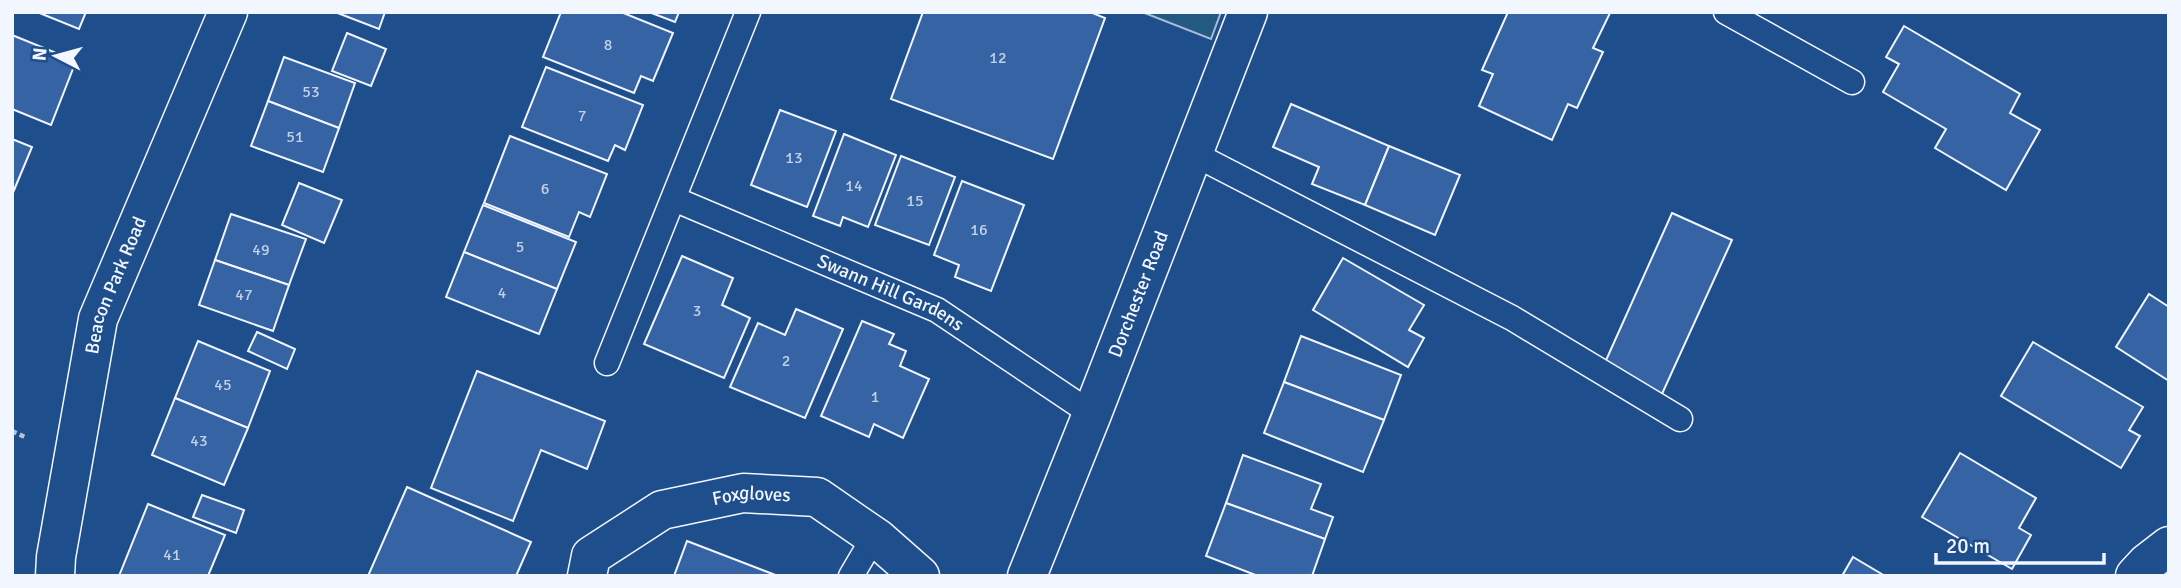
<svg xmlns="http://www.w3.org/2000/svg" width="2181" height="588" font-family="Signika,sans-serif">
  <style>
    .green { fill: #245a82; stroke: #a8bbd7; stroke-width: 2 }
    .building { fill: #3563a3; stroke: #f2f6ff; stroke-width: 2 }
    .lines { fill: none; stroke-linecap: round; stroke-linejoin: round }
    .lane-casing { stroke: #f2f6ff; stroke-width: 27 }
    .street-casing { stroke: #f2f6ff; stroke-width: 41 }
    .secondary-casing { stroke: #f2f6ff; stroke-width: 41 }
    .path { stroke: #b3c4dc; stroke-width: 4.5; stroke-dasharray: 5 3.5; stroke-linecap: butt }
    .lane { stroke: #1f4e8c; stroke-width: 24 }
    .street { stroke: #1f4e8c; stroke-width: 38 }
    .secondary { stroke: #1f4e8c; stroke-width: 38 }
    .labels { text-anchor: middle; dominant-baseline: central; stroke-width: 5; stroke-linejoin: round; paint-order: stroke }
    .number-label { font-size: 16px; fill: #c3d1e8 }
    .street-label { font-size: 19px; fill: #f2f6ff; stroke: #1f4e8c }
  </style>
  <rect width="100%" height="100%" fill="#1f4e8c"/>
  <path class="green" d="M1142 12H1221L1211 39Z"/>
  <g class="building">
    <path d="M37 12H86L79 29Z"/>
    <path d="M335 12H385L379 29Z"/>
    <path d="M561 12H621L673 33 653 81 641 76 634 93 543 57Z"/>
    <path d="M649 12H679L675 22Z"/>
    <path d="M923 12H1090L1105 18 1053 159 891 99Z"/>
    <path d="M1508 12 1610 13 1593 48 1603 52 1577 108 1568 104 1552 140 1479 106 1493 74 1482 70Z"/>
    <path d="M1904 26 2020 94 2010 113 2040 130 2006 190 1935 148 1946 129 1883 92 1899 64 1886 57Z"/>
    <path d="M347 33 386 49 371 86 332 71Z"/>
    <path d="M12 35 76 61 51 125 12 109Z"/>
    <path d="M284 57 355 83 339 128 268 101Z"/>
    <path d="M546 67 643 105 625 150 615 145 608 161 522 127Z"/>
    <path d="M268 101 339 128 323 172 251 146Z"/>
    <path d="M1291 104 1389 146 1365 205 1312 184 1319 167 1273 147Z"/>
    <path d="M780 110 836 131 807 207 751 185Z"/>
    <path d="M844 134 896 155 868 227 843 217 840 226 813 216Z"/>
    <path d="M510 136 607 174 590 217 579 212 569 237 484 203Z"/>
    <path d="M12 139 32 147 12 195Z"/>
    <path d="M1389 146 1460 175 1435 235 1365 205Z"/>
    <path d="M901 156 955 177 929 245 875 225Z"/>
    <path d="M962 181 1024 205 991 291 955 277 959 265 934 255Z"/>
    <path d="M299 183 342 200 324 243 282 225Z"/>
    <path d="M483 205 576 242 557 289 464 252Z"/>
    <path d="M1672 213 1732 240 1662 394 1603 367Z"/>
    <path d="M231 214 306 239 289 285 215 260Z"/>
    <path d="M464 252 557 289 539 334 446 297Z"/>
    <path d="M682 256 733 278 722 305 750 318 724 378 644 344Z"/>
    <path d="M1343 258 1424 305 1409 330 1424 338 1408 367 1313 310Z"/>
    <path d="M215 260 289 285 273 331 199 305Z"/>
    <path d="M2149 294 2169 307V381L2116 347Z"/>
    <path d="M796 309 843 329 805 418 730 387 758 323 785 335Z"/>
    <path d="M862 321 894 334 889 344 906 351 900 366 929 379 903 438 874 424 869 437 821 416Z"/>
    <path d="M257 332 295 349 287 369 248 351Z"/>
    <path d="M1301 336 1401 375 1384 420 1284 382Z"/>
    <path d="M198 341 270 371 248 428 175 398Z"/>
    <path d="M2033 342 2143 407 2129 430 2140 436 2121 468 2001 396Z"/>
    <path d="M477 371 605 421 587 469 541 450 513 521 431 488Z"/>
    <path d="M1284 382 1384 420 1363 472 1264 433Z"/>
    <path d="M175 398 248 428 224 485 152 455Z"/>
    <path d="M1960 453 2036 498 2019 528 2031 535 2012 569 1922 517Z"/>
    <path d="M1243 455 1321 484 1311 509 1333 517 1325 539 1226 503Z"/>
    <path d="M407 487 531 542 516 576H368Z"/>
    <path d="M202 495 244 510 236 533 193 517Z"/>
    <path d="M1226 503 1325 539 1312 576H1258L1206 556Z"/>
    <path d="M148 504 225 535 208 576H119Z"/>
    <path d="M687 541 778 576H674Z"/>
    <path d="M1853 557 1885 576H1842Z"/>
  </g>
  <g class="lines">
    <defs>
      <g id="lane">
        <path d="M1726 12 1852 82"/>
        <path d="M1192 153 1512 318 1680 419"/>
        <path id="s1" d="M674 199 937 310 1092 414"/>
        <path d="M607 363 748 12"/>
        <path d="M851 576 874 537"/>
      </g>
      <g id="street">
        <path id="s2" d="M55 576 56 557 98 319 228 12"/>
        <path id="s3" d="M587 576 591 556 662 510 743 493 817 497 878 539 920 576"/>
        <path d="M2135 576 2147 563 2169 546"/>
      </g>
      <g id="secondary">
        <path id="s4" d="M1027 576 1092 414 1248 12"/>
      </g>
    </defs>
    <use href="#lane" class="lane-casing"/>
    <use href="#street" class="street-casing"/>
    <use href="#secondary" class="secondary-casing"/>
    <path class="path" d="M12 431 27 438"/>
    <use href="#lane" class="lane"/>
    <use href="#street" class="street"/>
    <use href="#secondary" class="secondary"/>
  </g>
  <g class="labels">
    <g class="number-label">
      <text x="608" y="45">8</text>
      <text x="998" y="58">12</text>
      <text x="311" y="92">53</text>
      <text x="582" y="116">7</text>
      <text x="295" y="137">51</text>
      <text x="794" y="158">13</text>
      <text x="854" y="186">14</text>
      <text x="545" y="189">6</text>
      <text x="915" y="201">15</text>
      <text x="979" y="230">16</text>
      <text x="520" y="247">5</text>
      <text x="261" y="250">49</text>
      <text x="502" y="293">4</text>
      <text x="244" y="295">47</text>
      <text x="697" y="311">3</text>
      <text x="786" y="361">2</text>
      <text x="223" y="385">45</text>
      <text x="875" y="397">1</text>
      <text x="199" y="441">43</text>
      <text x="172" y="555">41</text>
    </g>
    <g class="street-label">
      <text stroke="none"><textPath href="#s2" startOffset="298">Beacon Park Road</textPath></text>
      <text stroke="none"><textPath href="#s1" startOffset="236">Swann Hill Gardens</textPath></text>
      <text stroke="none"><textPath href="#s4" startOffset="303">Dorchester Road</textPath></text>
      <text stroke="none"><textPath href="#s3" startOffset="196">Foxgloves</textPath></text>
    </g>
  </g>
  <rect width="2181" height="588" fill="none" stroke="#f2f6ff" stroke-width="28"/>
  <g transform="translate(56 56) rotate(276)" stroke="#1f4e8c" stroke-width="5" paint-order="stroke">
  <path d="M0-5L12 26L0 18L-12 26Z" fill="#f2f6ff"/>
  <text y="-10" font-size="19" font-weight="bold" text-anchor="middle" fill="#f2f6ff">N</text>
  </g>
  <path d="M1936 553v10h168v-10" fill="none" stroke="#f2f6ff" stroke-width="3.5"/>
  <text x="1946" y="553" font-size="21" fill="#f2f6ff" stroke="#1f4e8c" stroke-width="5" paint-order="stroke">20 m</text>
</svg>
